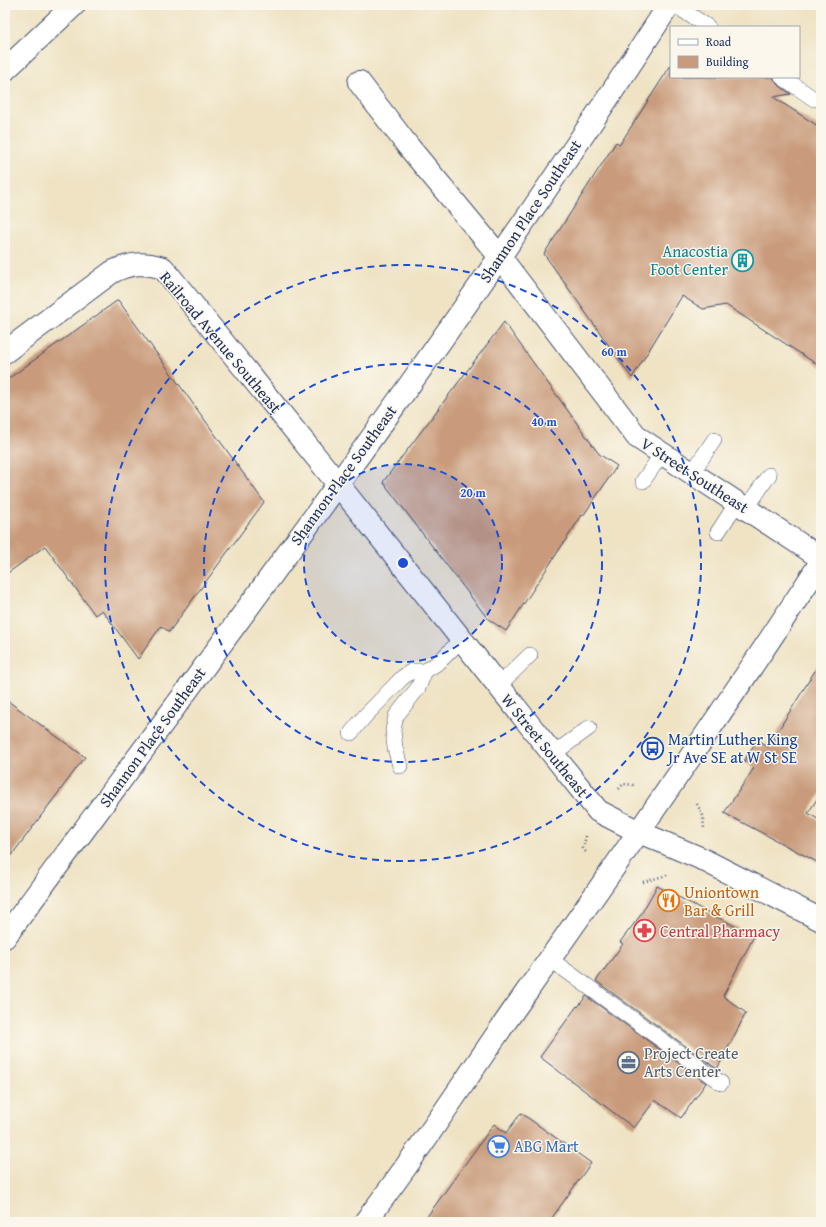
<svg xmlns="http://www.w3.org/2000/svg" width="826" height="1227" font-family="'Gentium Book Plus',serif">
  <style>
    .building { fill: #c99b7c }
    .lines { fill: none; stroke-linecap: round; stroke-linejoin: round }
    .service-casing { stroke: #3b4a6d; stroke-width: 16 }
    .minor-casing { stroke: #3b4a6d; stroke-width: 24 }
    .secondary-casing { stroke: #3b4a6d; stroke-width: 24 }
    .motorway-casing { stroke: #3b4a6d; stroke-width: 24 }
    .path { stroke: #3b4a6d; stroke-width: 2.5; stroke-dasharray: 1 3; stroke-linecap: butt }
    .service { stroke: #fff; stroke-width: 15 }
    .minor { stroke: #fff; stroke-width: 22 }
    .secondary { stroke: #fff; stroke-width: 22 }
    .motorway { stroke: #fff; stroke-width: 22 }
    .ring { fill: none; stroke: #1d4ed8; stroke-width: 2; stroke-dasharray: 7 5 }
    .labels { text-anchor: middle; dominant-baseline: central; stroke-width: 3; stroke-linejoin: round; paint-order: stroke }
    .street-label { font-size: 16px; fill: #1b2f5e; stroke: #fbf7ec }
    .culture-label { font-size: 16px; fill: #0d838f; stroke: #fbf7ec; text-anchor: end }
    .transit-label { font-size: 16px; fill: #164399; stroke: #fbf7ec; text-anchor: start }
    .food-label { font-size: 16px; fill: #c56008; stroke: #fbf7ec; text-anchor: start }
    .health-label { font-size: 16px; fill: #be3a42; stroke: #fbf7ec; text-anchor: start }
    .service-label { font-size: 16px; fill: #4e5e75; stroke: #fbf7ec; text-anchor: start }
    .shop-label { font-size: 16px; fill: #366cbe; stroke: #fbf7ec; text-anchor: start }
    .centre { fill: #1d4ed8; stroke: #fbf7ec; stroke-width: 2 }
    .ring-label { font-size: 12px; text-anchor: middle; font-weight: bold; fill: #1d4ed8; stroke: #fbf7ec; stroke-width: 3; stroke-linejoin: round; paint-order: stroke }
  </style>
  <rect width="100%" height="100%" fill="#fbf7ec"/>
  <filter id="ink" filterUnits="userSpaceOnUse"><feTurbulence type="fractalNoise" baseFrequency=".025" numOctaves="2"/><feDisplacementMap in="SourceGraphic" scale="8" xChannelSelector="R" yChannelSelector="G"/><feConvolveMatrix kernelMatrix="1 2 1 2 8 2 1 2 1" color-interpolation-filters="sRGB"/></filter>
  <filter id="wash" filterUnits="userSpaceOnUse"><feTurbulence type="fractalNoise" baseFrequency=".012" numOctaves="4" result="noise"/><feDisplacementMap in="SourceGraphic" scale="16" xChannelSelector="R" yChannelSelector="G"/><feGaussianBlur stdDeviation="0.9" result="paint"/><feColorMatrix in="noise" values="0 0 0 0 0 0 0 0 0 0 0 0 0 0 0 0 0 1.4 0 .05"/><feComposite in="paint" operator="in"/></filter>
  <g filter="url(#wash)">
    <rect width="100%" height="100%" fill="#efe3c4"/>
    <g id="blocks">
      <g class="building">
        <path d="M671 65V77H773L777 84 791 94 773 97 821 128V367L726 305 703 309 682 296 632 378 544 254 616 142 620 144Z"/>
        <path d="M118 300 264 502 169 632 161 626 138 659 102 610 95 615 45 546 5 575V381Z"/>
        <path d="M504 322 599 454 617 466 583 516 582 515 506 631 488 619 383 482Z"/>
        <path d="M821 661V793L808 813 821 821V864L724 813 754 768 744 761 757 740 768 747Z"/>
        <path d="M5 699 85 757 5 864Z"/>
        <path d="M657 886 754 936 723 996 746 1013 717 1069 596 981 623 944 620 942 640 916Z"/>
        <path d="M586 996 706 1083 681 1118 655 1100 634 1128 540 1057 577 1006 578 1007Z"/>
        <path d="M521 1113 591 1163 549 1222H423L494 1124 506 1133Z"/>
      </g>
    </g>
  </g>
  <g filter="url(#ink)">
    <use href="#blocks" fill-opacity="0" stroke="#3b4a6d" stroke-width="1"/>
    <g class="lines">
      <defs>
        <g id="service">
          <path d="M675 5 708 27"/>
          <path d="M782 77 814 99 821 98"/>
          <path d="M692 473 714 440"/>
          <path d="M643 481 662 454"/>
          <path d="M746 509 769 475"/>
          <path d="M718 532 737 503"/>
          <path d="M498 686 530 655"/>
          <path d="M351 733 365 716 403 677 412 671H425L439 662 461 640"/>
          <path d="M553 754 589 728"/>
          <path d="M400 766 395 748 393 730 396 716 418 688 425 671"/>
          <path d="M550 959 721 1083"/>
        </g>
        <g id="minor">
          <path d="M359 82 408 146 500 257 637 437 821 558"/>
          <path d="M5 352 112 272C130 263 144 262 163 268L338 484 598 811 639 832"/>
          <path d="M5 937C231 630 462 325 669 5"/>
        </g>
        <g id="secondary">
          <path d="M639 832 700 858 821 920"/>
          <path d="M365 1222C418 1154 464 1081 513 1011 618 863 722 714 821 562"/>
        </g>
        <path id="motorway" d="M5 70 74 5"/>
      </defs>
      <use href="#service" class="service-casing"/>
      <use href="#minor" class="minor-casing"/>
      <use href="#secondary" class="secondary-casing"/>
      <use href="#motorway" class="motorway-casing"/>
      <g class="path">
        <path d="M619 789 623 784 634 785"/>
        <path d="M697 804 703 816 704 828"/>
        <path d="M586 836 583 848 587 854"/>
        <path d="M643 882 667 875"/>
      </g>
      <use href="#service" class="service"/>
      <use href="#minor" class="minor"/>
      <use href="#secondary" class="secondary"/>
      <use href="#motorway" class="motorway"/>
    </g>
  </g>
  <circle cx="403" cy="563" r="99" fill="#1d4ed8" fill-opacity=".12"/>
  <g class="ring">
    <circle cx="403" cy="563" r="99"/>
    <circle cx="403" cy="563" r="199"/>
    <circle cx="403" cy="563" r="298"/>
  </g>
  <defs>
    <symbol id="building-ring" viewBox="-11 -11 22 22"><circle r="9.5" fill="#fbf7ec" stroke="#0f9aa8" stroke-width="1.5"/><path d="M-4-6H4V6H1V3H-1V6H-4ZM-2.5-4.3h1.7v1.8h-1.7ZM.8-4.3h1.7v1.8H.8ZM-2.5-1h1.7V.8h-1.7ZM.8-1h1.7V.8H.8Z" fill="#0f9aa8"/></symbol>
    <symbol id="bus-ring" viewBox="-11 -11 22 22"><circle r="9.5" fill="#fbf7ec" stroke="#1a4fb4" stroke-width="1.5"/><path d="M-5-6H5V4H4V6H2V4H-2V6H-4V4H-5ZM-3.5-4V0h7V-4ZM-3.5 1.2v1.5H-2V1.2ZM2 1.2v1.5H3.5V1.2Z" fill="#1a4fb4"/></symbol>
    <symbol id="restaurant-ring" viewBox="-11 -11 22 22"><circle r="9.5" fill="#fbf7ec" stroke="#e8710a" stroke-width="1.5"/><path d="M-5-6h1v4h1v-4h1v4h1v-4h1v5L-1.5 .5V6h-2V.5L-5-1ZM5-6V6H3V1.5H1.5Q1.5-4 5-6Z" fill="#e8710a"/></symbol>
    <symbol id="pharmacy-ring" viewBox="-11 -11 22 22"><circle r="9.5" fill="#fbf7ec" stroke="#e0444e" stroke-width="1.5"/><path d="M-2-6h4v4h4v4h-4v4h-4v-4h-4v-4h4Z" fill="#e0444e"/></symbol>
    <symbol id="office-ring" viewBox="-11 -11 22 22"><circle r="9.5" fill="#fbf7ec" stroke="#5c6f8a" stroke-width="1.5"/><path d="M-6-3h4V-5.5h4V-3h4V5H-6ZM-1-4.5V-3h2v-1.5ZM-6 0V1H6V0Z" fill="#5c6f8a"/></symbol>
    <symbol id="supermarket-ring" viewBox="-11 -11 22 22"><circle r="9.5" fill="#fbf7ec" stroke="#3f7fe0" stroke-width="1.5"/><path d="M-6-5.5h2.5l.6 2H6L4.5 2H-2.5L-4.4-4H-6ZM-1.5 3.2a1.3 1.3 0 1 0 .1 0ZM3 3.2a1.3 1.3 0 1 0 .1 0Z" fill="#3f7fe0"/></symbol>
  </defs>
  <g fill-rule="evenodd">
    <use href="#building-ring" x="730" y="248" width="25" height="25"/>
    <use href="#bus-ring" x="640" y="736" width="25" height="25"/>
    <use href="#restaurant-ring" x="656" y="888" width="25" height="25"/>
    <use href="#pharmacy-ring" x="632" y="918" width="25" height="25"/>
    <use href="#office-ring" x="616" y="1050" width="25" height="25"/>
    <use href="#supermarket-ring" x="486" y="1134" width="25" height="25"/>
  </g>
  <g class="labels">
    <g class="street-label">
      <text transform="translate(530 211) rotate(-56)">Shannon Place Southeast</text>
      <text transform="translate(221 342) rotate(50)">Railroad Avenue Southeast</text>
      <text transform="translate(343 475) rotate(-54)">Shannon Place Southeast</text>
      <text transform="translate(695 475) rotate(33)">V Street Southeast</text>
      <text transform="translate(152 737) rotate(-54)">Shannon Place Southeast</text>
      <text transform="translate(545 745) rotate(51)">W Street Southeast</text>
    </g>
    <g class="culture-label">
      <text x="728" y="251">Anacostia<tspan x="728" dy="18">Foot Center</tspan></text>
    </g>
    <g class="transit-label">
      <text x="668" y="739">Martin Luther King<tspan x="668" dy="18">Jr Ave SE at W St SE</tspan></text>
    </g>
    <g class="food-label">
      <text x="684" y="892">Uniontown<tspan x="684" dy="18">Bar &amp; Grill</tspan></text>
    </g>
    <g class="health-label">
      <text x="660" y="931">Central Pharmacy</text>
    </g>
    <g class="service-label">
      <text x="644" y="1053">Project Create<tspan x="644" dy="18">Arts Center</tspan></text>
    </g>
    <g class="shop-label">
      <text x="514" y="1146">ABG Mart</text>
    </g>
  </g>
  <circle cx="403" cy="563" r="6" class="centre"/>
  <g class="ring-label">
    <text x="614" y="356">60 m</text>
    <text x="544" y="426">40 m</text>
    <text x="473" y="497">20 m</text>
  </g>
  <rect width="826" height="1227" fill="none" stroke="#fbf7ec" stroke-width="20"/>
  <rect x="670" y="26" width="130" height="52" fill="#fbf7ec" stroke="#a1a7b3"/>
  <rect x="678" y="39" width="20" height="6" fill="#ffffff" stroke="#a1a7b3"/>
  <text x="706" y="46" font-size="12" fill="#1b2f5e">Road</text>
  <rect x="678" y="56" width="20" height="12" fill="#c99b7c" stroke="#a1a7b3"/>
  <text x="706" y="66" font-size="12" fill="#1b2f5e">Building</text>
</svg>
